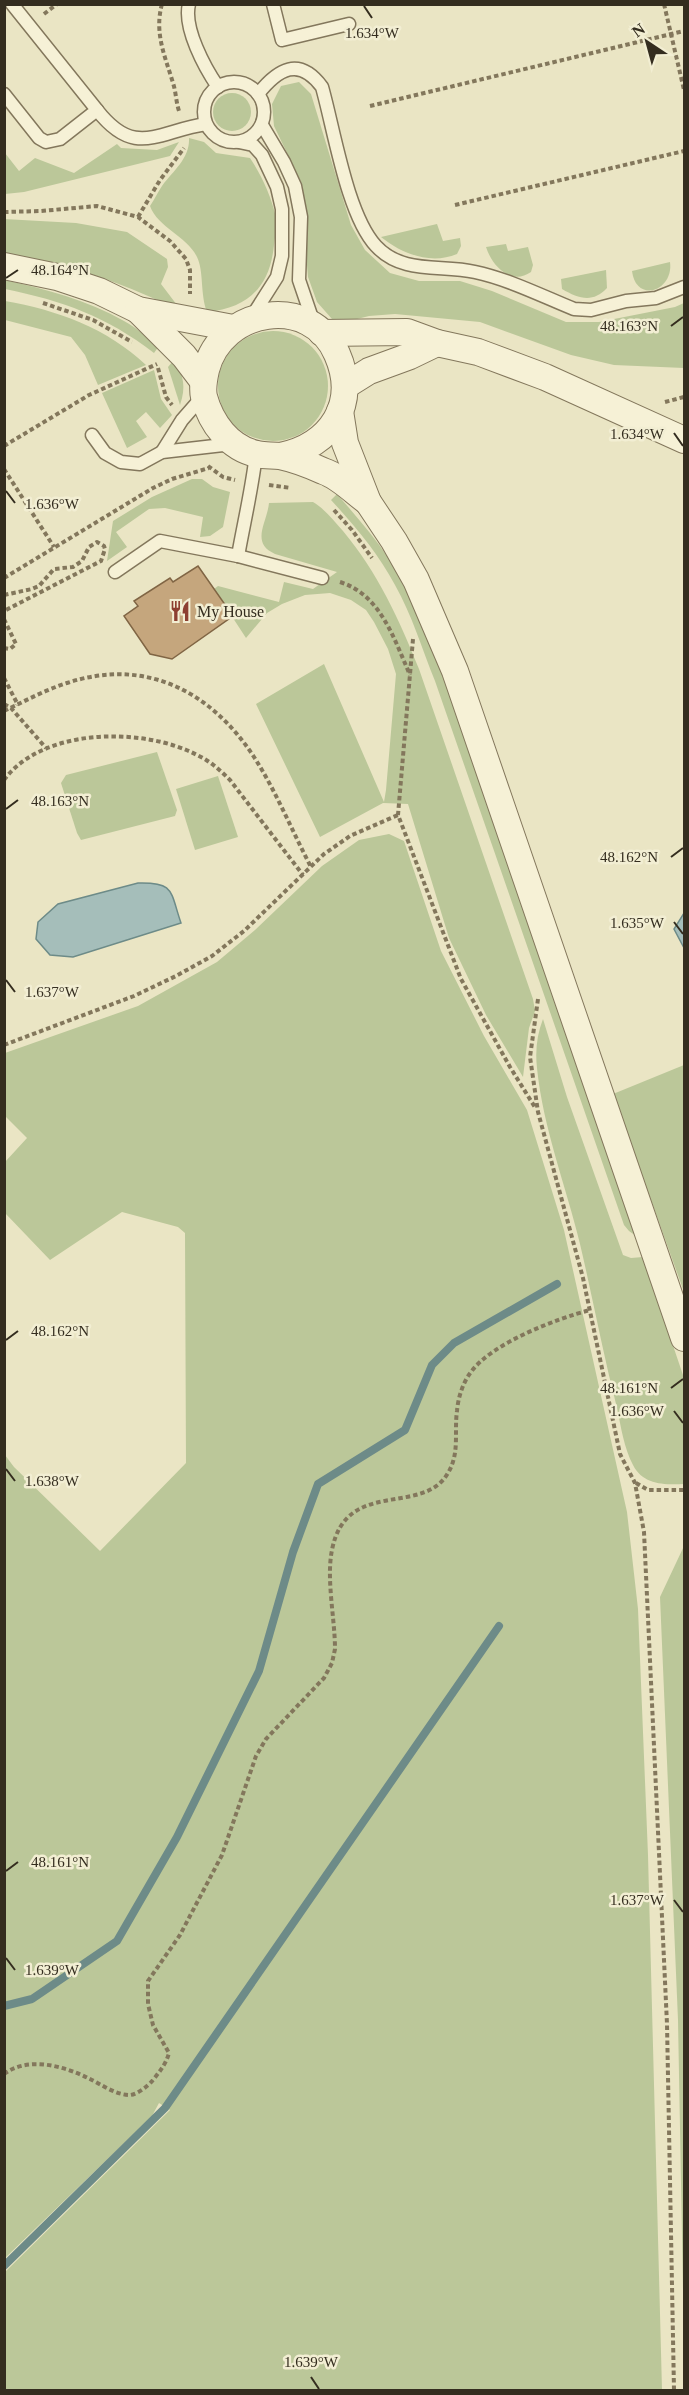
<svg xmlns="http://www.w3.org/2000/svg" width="689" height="2395" font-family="Georgia,serif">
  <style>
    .green { fill: #bbc799 }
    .water { fill: #a5beba; stroke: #6d8b88; stroke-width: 1.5 }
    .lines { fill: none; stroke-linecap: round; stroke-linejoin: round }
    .stream { stroke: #6d8b88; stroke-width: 8 }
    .building { fill: #c5a67d; stroke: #806544; stroke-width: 1.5 }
    .service-casing { stroke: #83775c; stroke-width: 15 }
    .minor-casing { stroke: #83775c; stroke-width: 28 }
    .path { stroke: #83775c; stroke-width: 4; stroke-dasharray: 4.5 3; stroke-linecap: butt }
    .service { stroke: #f6f1d6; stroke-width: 12 }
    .minor { stroke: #f6f1d6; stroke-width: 26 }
    .ticks { fill: none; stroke: #342d1f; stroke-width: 2 }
    .labels { text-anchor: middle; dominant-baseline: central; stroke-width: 5; stroke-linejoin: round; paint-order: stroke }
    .poi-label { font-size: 16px; fill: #342d1f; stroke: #f2eed3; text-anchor: start }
    .ticks-label { font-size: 15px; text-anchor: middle; fill: #342d1f; stroke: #f2eed3; stroke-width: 5; stroke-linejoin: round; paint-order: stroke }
  </style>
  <rect width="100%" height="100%" fill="#eae5c4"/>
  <g class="green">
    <path d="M299 82 311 94 351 225 365 250 390 273 419 281H460L492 291 566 322H599L675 307 684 303V368L614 365 571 355 480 322 395 314 369 316 345 322 332 319 317 302 308 277 306 253 308 226 302 184 274 126 272 104 281 86Z"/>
    <circle cx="232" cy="112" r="19"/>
    <path d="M189 138 204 142 216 153 250 158C262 176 271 196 276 217 278 225 275 236 274 245 270 286 249 308 207 312 200 294 204 271 197 257 187 236 158 228 150 206 154 200 158 192 162 186 174 170 190 158 189 138Z"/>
    <path d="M179 142 170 156 24 192 5 194V153L19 171 35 158 74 173 117 144 121 148 157 150Z"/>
    <path d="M4 219 76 223 127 232 167 259 168 267 161 284 180 309C158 301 138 291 116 283 80 270 43 261 5 254Z"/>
    <path d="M437 224 443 241 460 238 461 246 457 254C431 265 402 254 381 237Z"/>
    <path d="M506 244 508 251 528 247 533 265 531 272C511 286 492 266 486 247Z"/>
    <path d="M670 262C674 291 636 304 632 271Z"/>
    <path d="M606 270 607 288C593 303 579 299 562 289L561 279Z"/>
    <path d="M4 280C46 289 87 300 124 321 137 328 148 338 159 346L154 353C106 316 63 301 5 289Z"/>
    <path d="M5 301C57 310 107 328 146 365L98 385 85 355 71 337 5 320Z"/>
    <circle cx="273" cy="386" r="55"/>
    <path d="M174 360C184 376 186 387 180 405L168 367Z"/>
    <path d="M154 370 161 399 172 415 160 428 146 412 136 421 147 437 127 448 102 393Z"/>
    <path d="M192 479H202L213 487 230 492 223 527 210 536 200 537 203 517 165 508 149 509 116 532 127 547 107 561 113 521 152 497Z"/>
    <path d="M337 494C355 515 374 536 389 559 407 588 420 620 434 651L636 1236 629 1231 624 1225 435 681C422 649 412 615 395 585 378 553 355 526 331 500Z"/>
    <path d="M313 502C325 509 334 521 343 531 378 573 399 619 419 669L533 999 535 1011 529 1028 523 1077 486 1015 449 938 408 804 383 803 320 837 256 704 324 664 384 802 386 790 396 674 388 649 374 622 366 610 351 600 330 593 305 595 282 604 267 613 246 638 214 589 218 586 279 602 284 582 313 589 337 572 275 554C250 543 267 523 269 503Z"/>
    <path d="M157 752 177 810 175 816 81 840 77 833 61 783 66 775Z"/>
    <path d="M218 776 238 837 195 850 176 789Z"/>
    <path d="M389 834 404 841 441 951 484 1036 527 1110 564 1230 627 1512 638 1609 648 1855 662 2390H5V2272L170 2110 159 2103 152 2116 5 2258V1455L14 1467 100 1551 186 1463 185 1233 178 1227 122 1212 50 1260 5 1213V1162L27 1138 5 1116V1053L138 1006 217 962 255 930 322 866 359 840Z"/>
    <path d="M543 1019 567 1097 623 1255 631 1258 643 1257 684 1378V1484C665 1485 643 1485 633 1465 624 1448 621 1427 617 1408 603 1354 593 1299 580 1244 566 1186 543 1128 537 1068 535 1051 537 1034 543 1019Z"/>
    <path d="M684 1065V1292L613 1094Z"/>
    <path d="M684 1546V2345L678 2020 660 1597Z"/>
  </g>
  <g class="water">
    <path d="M138 883C175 882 170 891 181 923L73 957 50 955 36 939 38 922 58 904Z"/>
    <path d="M684 913V948L674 929Z"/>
  </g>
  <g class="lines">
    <g class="stream">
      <path d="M4 2006 32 1999 117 1941 177 1837 259 1671 293 1552 318 1484 405 1430 432 1365 454 1343 557 1284"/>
      <path d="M4 2266 165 2108 499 1626"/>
    </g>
  </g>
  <path class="building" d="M198 566 233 616 172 659 150 654 124 616 138 606 134 601 170 578 173 582Z"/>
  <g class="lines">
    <defs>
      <g id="service">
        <path d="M189 4C183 28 205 68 218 87"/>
        <path d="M273 4 282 40 349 24"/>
        <circle cx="234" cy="112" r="30"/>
        <path d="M4 94 39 138 46 142 60 139 97 110 12 4"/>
        <path d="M258 94C278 69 299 56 322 87 334 129 347 215 376 246 403 275 441 264 475 272 508 279 542 296 574 309L591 310 626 301 656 298 684 287"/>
        <path d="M97 110C135 159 158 131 206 124"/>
        <path d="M262 125 284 162 295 186 301 217 299 280 314 324"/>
        <path d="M239 142 253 145 262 155 277 187 282 209V256L277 277 251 318"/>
        <path d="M92 435 105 453 121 462 140 464 162 452 232 444"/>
        <path d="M162 452 182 420 203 396"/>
        <path d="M238 556C244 522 252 489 256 454"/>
        <path d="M115 572 160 541 238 556 322 578"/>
      </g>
      <g id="minor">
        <path d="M4 266 57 277 99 291 138 310 233 328"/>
        <path d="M138 310 184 356 203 381"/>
        <path d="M322 333 407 332 437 343 478 352 545 377 684 440"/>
        <path d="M345 386 369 371 410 356 437 343"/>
        <path d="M340 411 345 443 368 502 394 541 416 580 455 671 684 1338"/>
        <path d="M281 456C331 445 359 404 337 354 311 293 221 308 206 370 204 379 202 388 204 397 211 423 229 448 257 454 264 456 272 455 280 456 294 459 310 465 323 471 339 476 354 492 368 502"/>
      </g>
    </defs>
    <use href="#service" class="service-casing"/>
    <use href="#minor" class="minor-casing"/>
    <g class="path">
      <path d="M162 4C154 33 165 56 173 83 176 92 176 102 179 111"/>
      <path d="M664 4 684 90"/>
      <path d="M44 14 57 4"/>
      <path d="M370 106 684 31"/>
      <path d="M455 205 684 151"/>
      <path d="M4 212 41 211 97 206 138 217 170 241 186 259 190 270V294"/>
      <path d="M138 217 160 180 184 148"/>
      <path d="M43 303 93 320 132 342"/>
      <path d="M158 368 166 397 172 405"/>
      <path d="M665 402 684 397"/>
      <path d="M4 446 89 395 157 364"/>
      <path d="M208 466 223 477 235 480"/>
      <path d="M4 469 54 547"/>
      <path d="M269 485 291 488"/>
      <path d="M334 510 352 530 372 558"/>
      <path d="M4 578 153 488 172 479 209 468"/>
      <path d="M340 582C381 595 394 639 410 675"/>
      <path d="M4 595 32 589 39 586 54 569 73 567 82 561 89 547 97 542 104 546 105 549 101 561 4 611"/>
      <path d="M4 619 16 644 10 649 4 648"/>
      <path d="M413 639 398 815 461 979 510 1067 536 1109"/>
      <path d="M4 678 17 703 16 705"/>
      <path d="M4 704 11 708 46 748"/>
      <path d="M4 711C25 701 45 690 67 683 145 657 211 691 254 757 276 791 292 831 311 867"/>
      <path d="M4 780C43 727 144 727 197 755 210 761 220 770 230 780L303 875"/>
      <path d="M538 999 530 1057 538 1112 583 1278 620 1454 635 1483 644 1532 667 2024 674 2390"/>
      <path d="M4 1045 134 996 176 976 212 956 244 931 324 854 350 836 398 815"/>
      <path d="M636 1483 648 1490H684"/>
      <path d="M4 2074C28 2056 64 2066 88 2078 101 2084 115 2095 130 2095 138 2094 148 2086 153 2080 160 2071 166 2064 169 2053L153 2025 148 2004V1981L180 1935 222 1855 256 1756 266 1739 324 1678 332 1663 335 1649C335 1619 326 1579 332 1550 346 1477 423 1517 448 1473 460 1453 454 1432 457 1411 458 1398 463 1382 471 1372 492 1343 556 1319 590 1310"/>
    </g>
    <use href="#service" class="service"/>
    <use href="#minor" class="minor"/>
  </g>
  <path class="ticks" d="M364 6 372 18M6 278 18 270M671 326 683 317M674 433 683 446M6 491 15 503M6 809 18 800M671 857 683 848M674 922 683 934M6 980 15 992M6 1340 18 1331M671 1388 683 1379M674 1411 683 1423M6 1469 15 1481M6 1871 18 1862M674 1900 683 1912M6 1958 15 1970M311 2377 319 2389"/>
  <defs>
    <symbol id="restaurant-bare" viewBox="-9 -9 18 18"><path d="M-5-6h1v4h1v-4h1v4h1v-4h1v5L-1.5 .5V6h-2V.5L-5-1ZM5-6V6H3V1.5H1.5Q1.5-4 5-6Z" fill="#8d3f31" stroke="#f2eed3" stroke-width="2.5" paint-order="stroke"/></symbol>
  </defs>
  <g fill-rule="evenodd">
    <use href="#restaurant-bare" x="165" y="596" width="30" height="30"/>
  </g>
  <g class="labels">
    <g class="poi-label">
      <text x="197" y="611">My House</text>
    </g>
  </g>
  <g class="ticks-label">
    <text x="372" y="38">1.634°W</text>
    <text x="60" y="275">48.164°N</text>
    <text x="629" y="331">48.163°N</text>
    <text x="637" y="439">1.634°W</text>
    <text x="52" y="509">1.636°W</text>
    <text x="60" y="806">48.163°N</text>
    <text x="629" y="862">48.162°N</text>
    <text x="637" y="928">1.635°W</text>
    <text x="52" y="997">1.637°W</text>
    <text x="60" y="1336">48.162°N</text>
    <text x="629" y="1393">48.161°N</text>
    <text x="637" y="1416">1.636°W</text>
    <text x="52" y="1486">1.638°W</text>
    <text x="60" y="1867">48.161°N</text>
    <text x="637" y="1905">1.637°W</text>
    <text x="52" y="1975">1.639°W</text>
    <text x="311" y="2367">1.639°W</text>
  </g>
  <rect width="689" height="2395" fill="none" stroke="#342d1f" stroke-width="12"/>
  <g transform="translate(647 42) rotate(324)" stroke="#f2eed3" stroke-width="4.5" paint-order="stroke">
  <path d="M0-4.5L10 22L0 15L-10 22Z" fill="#342d1f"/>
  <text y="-9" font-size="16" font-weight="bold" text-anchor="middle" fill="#342d1f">N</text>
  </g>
</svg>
